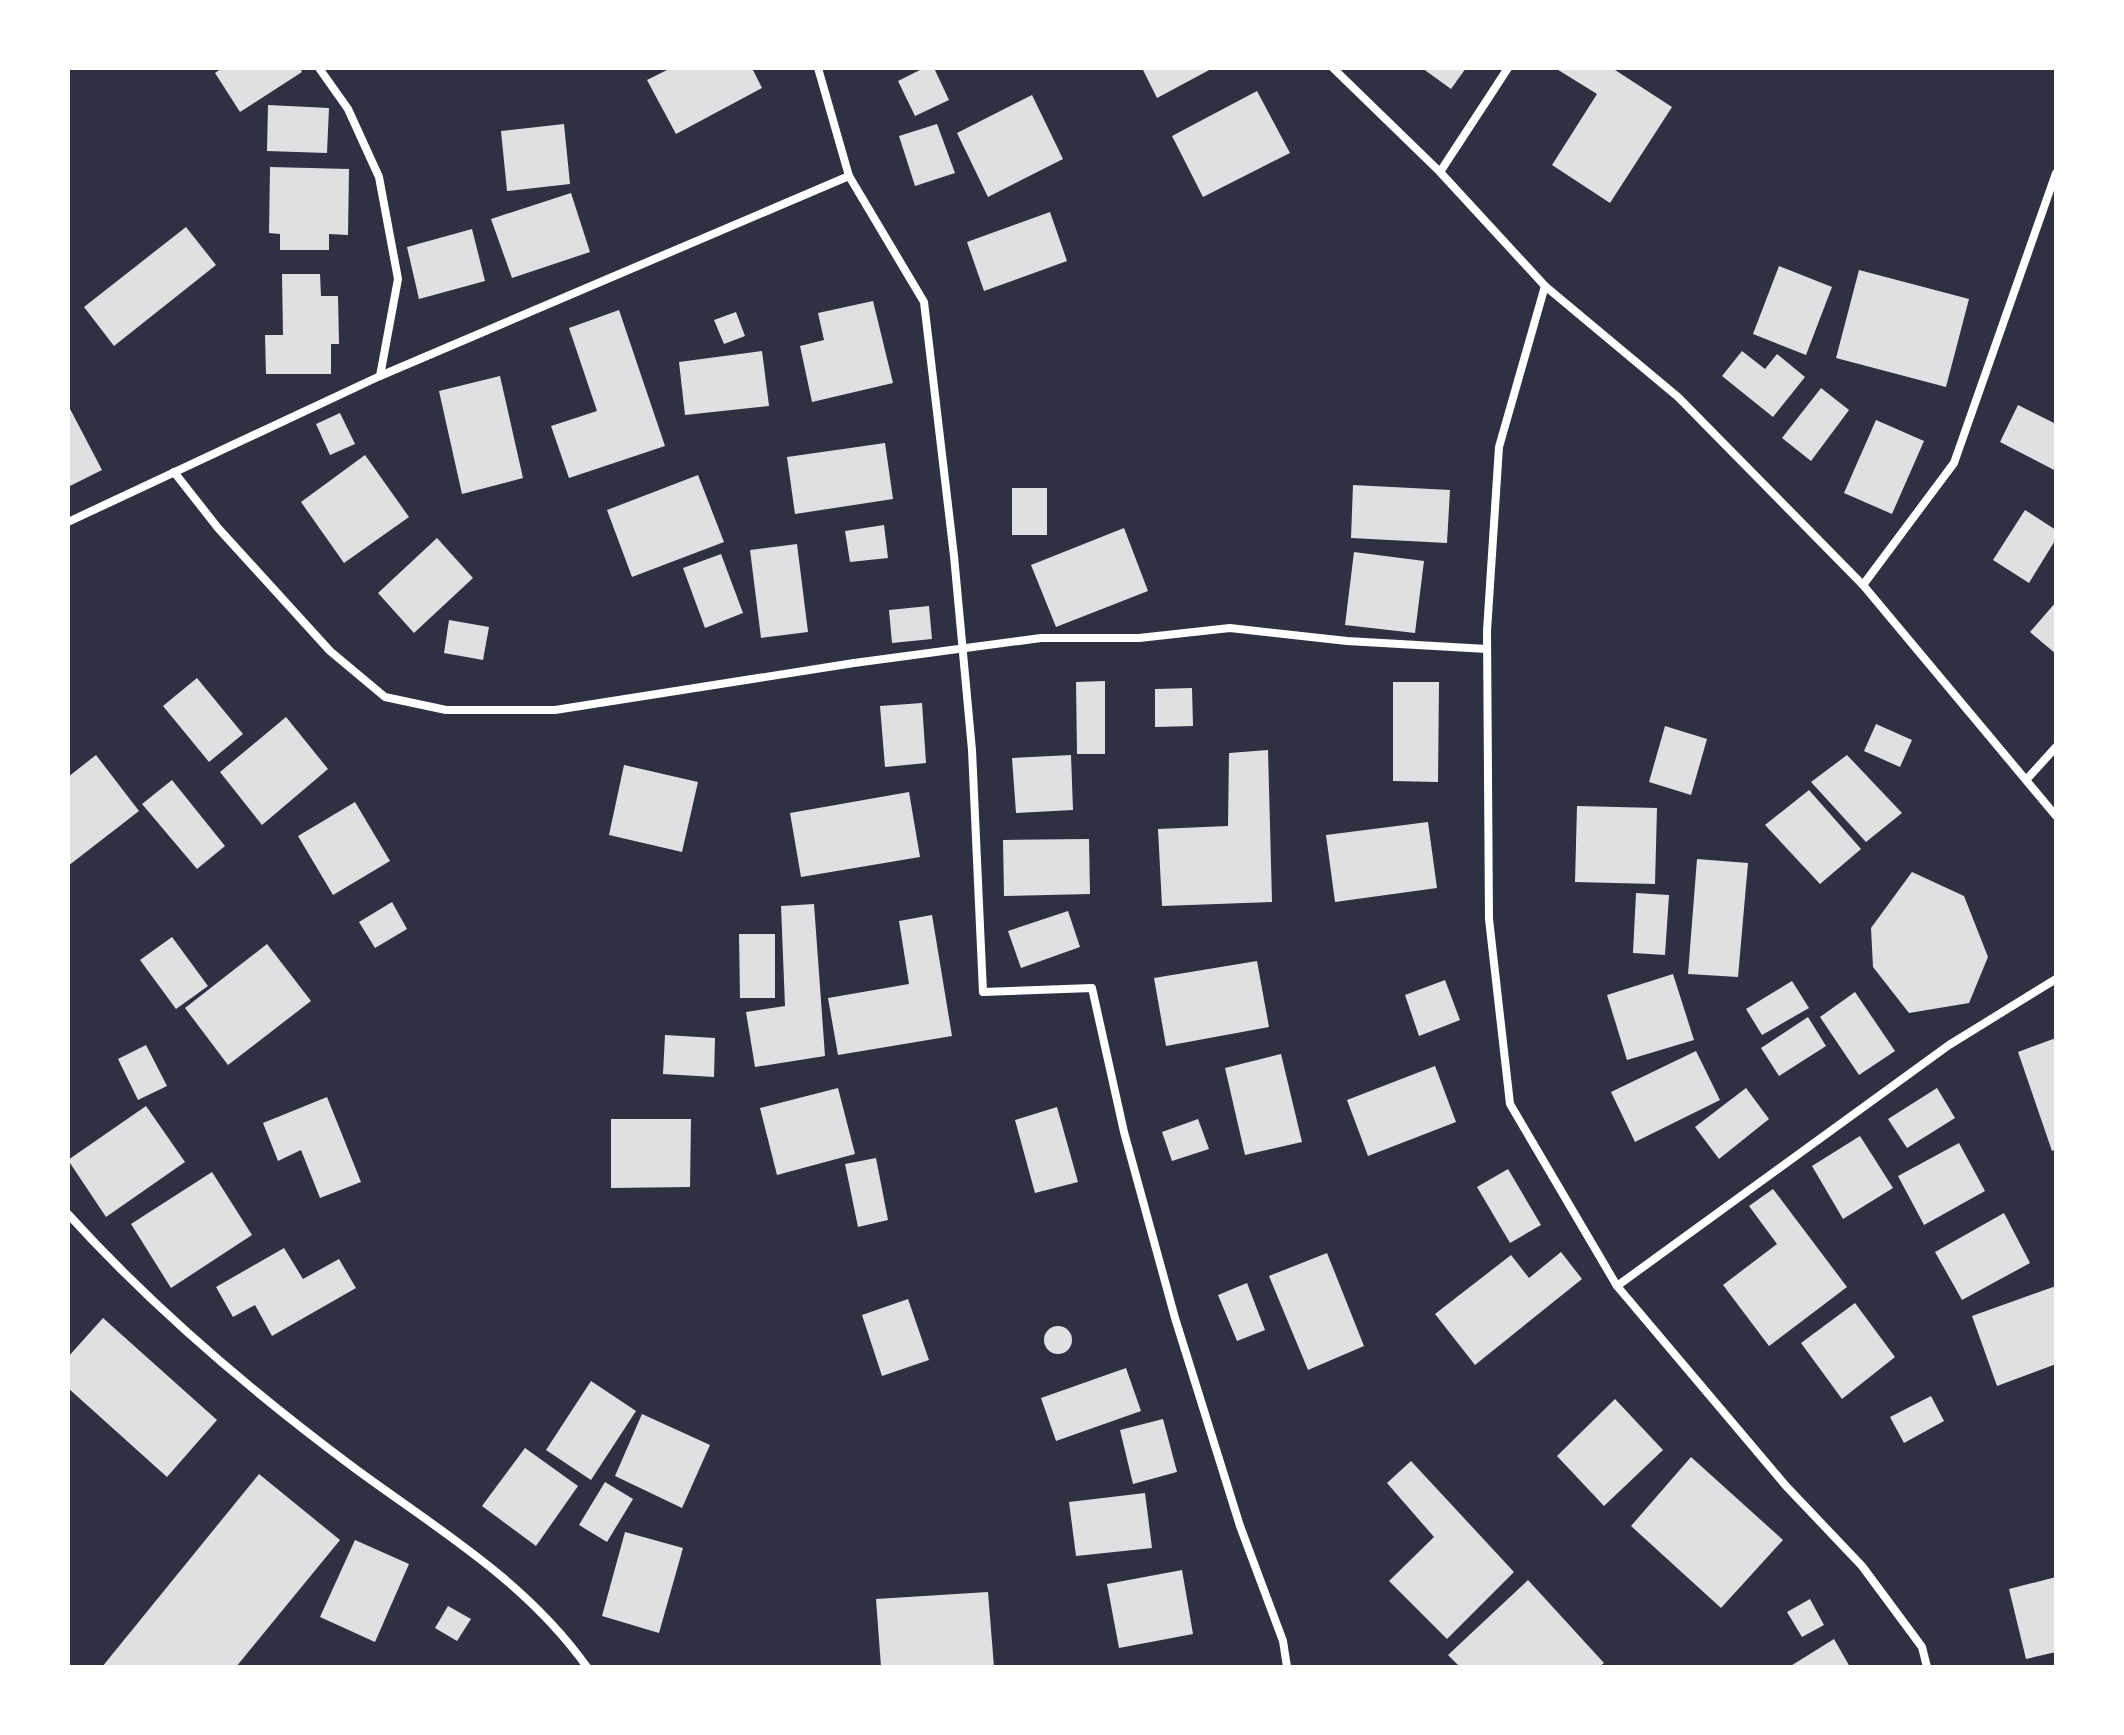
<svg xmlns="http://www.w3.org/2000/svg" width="2124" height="1735" font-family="Inter,sans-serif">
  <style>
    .building { fill: #e0e0e3 }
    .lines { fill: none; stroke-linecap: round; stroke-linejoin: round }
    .minor { stroke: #fff; stroke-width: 8 }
  </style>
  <rect width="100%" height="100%" fill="#2d3142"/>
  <g class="building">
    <path d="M222 68H300L302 72 240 112 215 73Z"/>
    <path d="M671 68H752L762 88 676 134 647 80Z"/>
    <path d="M924 68H934L949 100 915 116 898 81Z"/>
    <path d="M1142 68H1213L1157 98Z"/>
    <path d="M1422 68H1466L1451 89Z"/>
    <path d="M1555 68H1612L1672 107 1610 203 1552 165 1597 94Z"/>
    <path d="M1257 91 1290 153 1203 197 1172 136Z"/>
    <path d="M1032 95 1063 159 988 197 957 133Z"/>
    <path d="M268 105 329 108 327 153 267 151Z"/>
    <path d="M564 124 570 184 507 191 501 131Z"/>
    <path d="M937 124 955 173 915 186 899 136Z"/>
    <path d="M270 167 349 169 348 235 329 234V250H280V234L269 233Z"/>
    <path d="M571 193 590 252 512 278 491 219Z"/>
    <path d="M1050 212 1067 261 984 291 967 242Z"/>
    <path d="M186 227 216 265 114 346 84 307Z"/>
    <path d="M472 229 485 281 419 299 407 247Z"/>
    <path d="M1779 266 1832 287 1806 355 1753 334Z"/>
    <path d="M1859 270 1969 299 1946 387 1836 358Z"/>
    <path d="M282 274H320L321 296H338L339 344H331V374H266L265 335H283Z"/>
    <path d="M873 301 893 383 812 402 800 346 824 340 818 313Z"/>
    <path d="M619 310 665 446 569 478 551 426 597 411 569 328Z"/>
    <path d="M736 312 745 336 724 344 714 320Z"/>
    <path d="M762 351 769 406 685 415 679 362Z"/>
    <path d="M1742 351 1765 369 1777 354 1805 377 1773 417 1722 376Z"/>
    <path d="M500 376 523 478 462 494 439 391Z"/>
    <path d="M1821 388 1849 410 1811 461 1782 438Z"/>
    <path d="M68 405 102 470 68 487Z"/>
    <path d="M2018 405 2056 424V471L2000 442Z"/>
    <path d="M340 413 355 444 330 455 316 424Z"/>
    <path d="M1876 420 1924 441 1892 514 1844 493Z"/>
    <path d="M885 443 893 499 795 514 787 457Z"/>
    <path d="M365 455 409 517 344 563 301 502Z"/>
    <path d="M698 475 724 542 632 577 607 510Z"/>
    <path d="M1353 485 1450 490 1447 543 1351 538Z"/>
    <rect x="1012" y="488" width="35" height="47"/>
    <path d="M2025 510 2056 530V539L2029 583 1993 560Z"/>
    <path d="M884 525 888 558 850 562 845 531Z"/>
    <path d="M1124 528 1148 591 1056 627 1031 565Z"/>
    <path d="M437 538 473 578 414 633 378 593Z"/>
    <path d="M797 544 808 632 761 638 750 550Z"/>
    <path d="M1354 552 1424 561 1415 633 1345 625Z"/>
    <path d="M721 554 743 613 705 628 683 568Z"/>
    <path d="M2056 602V654L2030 632Z"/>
    <path d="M929 606 932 639 892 643 889 610Z"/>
    <path d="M449 620 489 627 483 660 444 653Z"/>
    <path d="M197 678 243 734 209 762 163 706Z"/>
    <path d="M1105 681V754H1077L1076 682Z"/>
    <path d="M1393 682H1439L1438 782 1393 781Z"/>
    <path d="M1192 688 1193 726 1155 727V689Z"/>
    <path d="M922 703 926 763 885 767 880 706Z"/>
    <path d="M286 717 328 769 262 825 220 772Z"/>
    <path d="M1876 724 1912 740 1900 767 1864 751Z"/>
    <path d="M1665 726 1707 739 1691 795 1649 782Z"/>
    <path d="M1268 750 1272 902 1162 906 1158 829 1228 826 1229 753Z"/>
    <path d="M96 755 139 811 68 866V777Z"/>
    <path d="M1071 755 1073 810 1016 813 1012 758Z"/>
    <path d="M1847 755 1902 813 1866 842 1811 782Z"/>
    <path d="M624 765 698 782 682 852 609 835Z"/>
    <path d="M172 780 225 846 197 869 142 804Z"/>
    <path d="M1809 790 1861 849 1820 884 1765 825Z"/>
    <path d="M909 792 920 857 801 877 790 813Z"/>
    <path d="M355 802 390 861 333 895 298 836Z"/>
    <path d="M1577 806 1657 808 1655 884 1575 882Z"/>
    <path d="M1428 822 1437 888 1335 902 1326 835Z"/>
    <path d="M1089 839 1090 894 1004 896 1003 840Z"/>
    <path d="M1697 859 1748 863 1738 977 1688 974Z"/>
    <path d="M1912 872 1964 896 1988 957 1969 1003 1909 1013 1873 967 1871 928Z"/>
    <path d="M1636 893 1669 895 1665 955 1633 953Z"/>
    <path d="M392 902 407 929 375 948 359 922Z"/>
    <path d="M814 904 825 1056 755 1067 746 1012 785 1006 781 906Z"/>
    <path d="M1068 911 1080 947 1021 968 1008 931Z"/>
    <path d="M932 915 952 1036 838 1055 828 998 909 984 899 921Z"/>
    <path d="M739 934H775V998H740Z"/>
    <path d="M172 937 208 986 176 1009 140 960Z"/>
    <path d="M267 944 311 1001 228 1065 185 1008Z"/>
    <path d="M1257 961 1269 1027 1166 1046 1154 978Z"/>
    <path d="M1673 974 1694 1040 1627 1060 1607 995Z"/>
    <path d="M1445 980 1460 1020 1419 1036 1405 995Z"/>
    <path d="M1792 981 1809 1008 1762 1035 1746 1009Z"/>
    <path d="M1855 992 1895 1051 1859 1075 1820 1017Z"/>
    <path d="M1808 1017 1826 1046 1779 1076 1761 1048Z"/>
    <path d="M665 1035 715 1038 714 1077 663 1074Z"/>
    <path d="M2056 1038V1149L2052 1151 2018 1052Z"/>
    <path d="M146 1045 167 1086 138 1100 118 1059Z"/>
    <path d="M1696 1051 1720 1100 1635 1142 1611 1092Z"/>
    <path d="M1281 1054 1302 1142 1245 1155 1225 1068Z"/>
    <path d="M1435 1066 1456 1122 1368 1156 1347 1100Z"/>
    <path d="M838 1088 855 1154 777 1175 760 1108Z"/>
    <path d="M1746 1088 1769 1119 1719 1159 1695 1127Z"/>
    <path d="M1937 1088 1955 1118 1907 1148 1888 1119Z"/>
    <path d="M327 1097 361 1182 320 1198 301 1150 278 1161 263 1123Z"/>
    <path d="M146 1106 185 1162 106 1217 68 1160Z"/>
    <path d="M1057 1107 1078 1182 1035 1193 1015 1120Z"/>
    <path d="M611 1119H691L690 1187 611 1188Z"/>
    <path d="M1198 1119 1209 1149 1172 1161 1162 1132Z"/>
    <path d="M1860 1136 1893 1188 1843 1219 1812 1166Z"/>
    <path d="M1959 1143 1985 1191 1924 1225 1898 1176Z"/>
    <path d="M876 1158 888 1220 858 1227 845 1164Z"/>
    <path d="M1508 1169 1541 1225 1510 1243 1477 1187Z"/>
    <path d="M212 1172 252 1235 171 1288 131 1224Z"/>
    <path d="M1773 1189 1847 1287 1769 1346 1723 1285 1777 1244 1749 1206Z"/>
    <path d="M2004 1213 2030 1263 1962 1300 1935 1252Z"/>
    <path d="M284 1248 303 1279 339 1259 356 1288 272 1336 255 1305 233 1317 216 1287Z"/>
    <path d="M1561 1252 1582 1279 1475 1365 1435 1314 1511 1255 1529 1278Z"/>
    <path d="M1327 1253 1364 1346 1308 1370 1269 1276Z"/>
    <path d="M1247 1283 1265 1330 1237 1341 1218 1295Z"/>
    <path d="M2056 1286V1364L1997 1386 1972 1316Z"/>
    <path d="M908 1299 929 1360 882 1376 862 1315Z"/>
    <path d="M1855 1303 1895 1357 1842 1399 1801 1343Z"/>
    <path d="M103 1318 217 1420 167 1477 68 1388V1357Z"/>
    <circle cx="1058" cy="1340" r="14"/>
    <path d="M1126 1368 1141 1411 1056 1441 1041 1398Z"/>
    <path d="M591 1381 636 1411 591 1480 546 1450Z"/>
    <path d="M1931 1396 1944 1421 1904 1443 1890 1417Z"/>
    <path d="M1615 1399 1663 1450 1604 1506 1557 1456Z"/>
    <path d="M642 1414 710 1445 682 1508 615 1476Z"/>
    <path d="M1163 1419 1177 1472 1133 1484 1120 1430Z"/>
    <path d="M525 1448 578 1486 536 1546 482 1506Z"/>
    <path d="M1691 1457 1783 1540 1721 1608 1631 1526Z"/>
    <path d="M1411 1461 1514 1572 1447 1639 1389 1581 1434 1537 1387 1483Z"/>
    <path d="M259 1474 340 1540 236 1667H102Z"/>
    <path d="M605 1482 633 1499 607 1542 579 1525Z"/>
    <path d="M1145 1493 1152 1548 1076 1556 1069 1502Z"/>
    <path d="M625 1532 683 1548 659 1633 602 1616Z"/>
    <path d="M355 1540 409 1564 375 1642 320 1617Z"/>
    <path d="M1182 1570 1193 1634 1119 1648 1107 1584Z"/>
    <path d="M2056 1577V1652L2026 1659 2009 1589Z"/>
    <path d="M1528 1580 1604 1663 1599 1667H1460L1448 1655Z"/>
    <path d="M988 1592 994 1667H881L876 1599Z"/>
    <path d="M1810 1599 1824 1625 1802 1637 1787 1612Z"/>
    <path d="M448 1606 471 1619 457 1641 435 1628Z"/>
    <path d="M1834 1639 1850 1667H1789Z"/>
  </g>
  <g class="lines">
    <g class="minor">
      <path d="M818 68 849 176 924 302 954 556 972 750 983 992 1092 988 1124 1132 1175 1318 1240 1526 1283 1641 1287 1667"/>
      <path d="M1333 68 1440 172 1545 286 1678 397 1863 585 2056 816"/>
      <path d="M1440 172 1508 68"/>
      <path d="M1545 286 1499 447 1487 631 1489 919 1510 1104 1617 1286 1786 1486 1862 1566 1922 1647 1927 1667"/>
      <path d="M380 376 849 176"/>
      <path d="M174 472 218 528 330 651 385 697 446 710H555L854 663 1041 638H1139L1230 628 1347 641 1487 649"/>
      <path d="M68 522 380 376 398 279 379 177 348 109 319 68"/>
      <path d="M1863 585 1954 463 2056 173"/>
      <path d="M2027 779 2056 747"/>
      <path d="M68 1214C154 1309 251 1391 353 1467 437 1529 525 1580 587 1667"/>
      <path d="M1617 1286 1949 1045 2056 979"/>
    </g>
  </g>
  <rect width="2124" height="1735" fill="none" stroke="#ffffff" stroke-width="140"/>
</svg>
